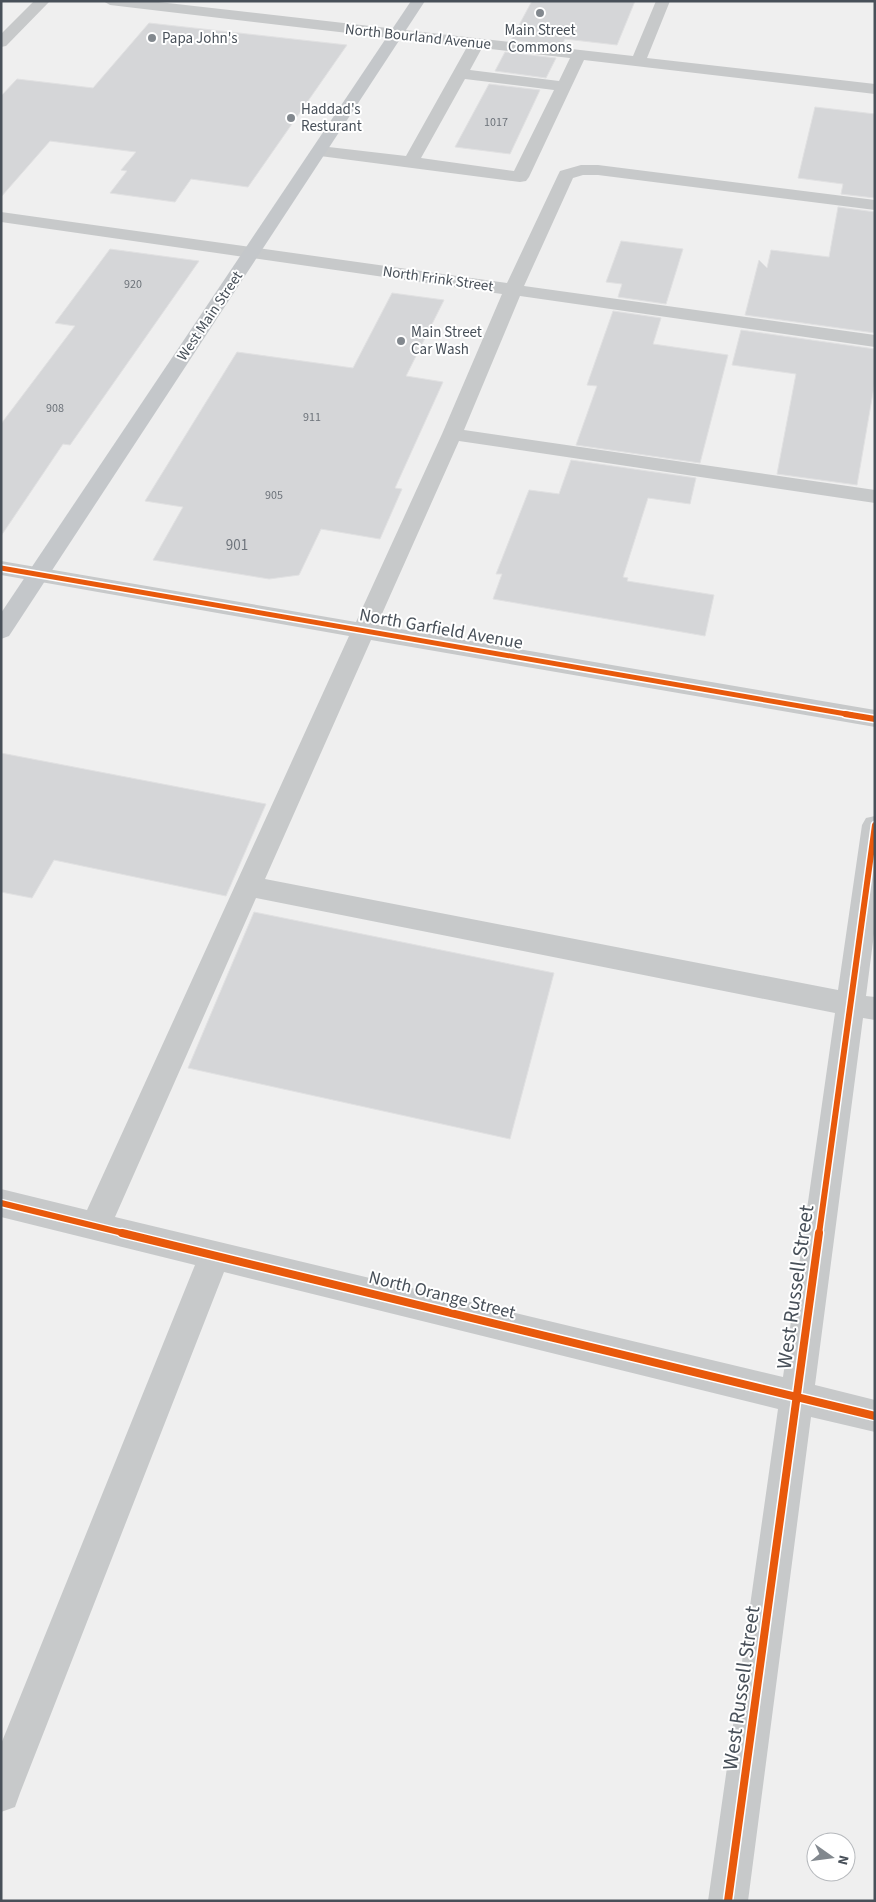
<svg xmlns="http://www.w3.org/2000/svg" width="876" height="1902" font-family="'Source Sans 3',sans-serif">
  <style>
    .building { fill: #d5d6d8; stroke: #e1e1e2 }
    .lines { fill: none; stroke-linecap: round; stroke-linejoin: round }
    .minor { fill: #c7c9ca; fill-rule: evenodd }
    .major { fill: #c4c7ca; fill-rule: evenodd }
    .cycleway-far2-casing { stroke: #fff; stroke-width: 8 }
    .cycleway-far1-casing { stroke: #fff; stroke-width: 9 }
    .cycleway-casing { stroke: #fff; stroke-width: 11 }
    .cycleway-far2 { stroke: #e8590c; stroke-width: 5 }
    .cycleway-far1 { stroke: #e8590c; stroke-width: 6 }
    .cycleway { stroke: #e8590c; stroke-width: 8 }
    .poi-dot { fill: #82888e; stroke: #fff; stroke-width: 2 }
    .labels { text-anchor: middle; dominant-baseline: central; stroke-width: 4; stroke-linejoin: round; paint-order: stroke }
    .far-number-label { font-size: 12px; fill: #6d737a }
    .far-poi-label { font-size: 15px; fill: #485059; stroke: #fff; text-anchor: start }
    .far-street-label { font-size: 15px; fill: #485059; stroke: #fff }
    .number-label { font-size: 15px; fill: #6d737a }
    .street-label { font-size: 18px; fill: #485059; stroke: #fff }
    .near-street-label { font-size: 21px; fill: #485059; stroke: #fff }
  </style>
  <rect width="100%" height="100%" fill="#efefef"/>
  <g class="building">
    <path d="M532 1H635L617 45 565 39 561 46 511 40Z"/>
    <path d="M149 23 347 45 248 187 191 179 175 202 110 193 127 171 121 170 136 152 50 141 1 197V96L17 79 93 88Z"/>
    <path d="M505 52 556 58 546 78 495 71Z"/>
    <path d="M489 84 540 90 510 154 455 147Z"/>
    <path d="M815 107 875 114V198L841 194 843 184 798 178Z"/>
    <path d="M838 207 875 212V333L745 315 759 260 767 268 771 250 829 257Z"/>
    <path d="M621 241 683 249 666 304 618 297 622 284 606 282Z"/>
    <path d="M110 249 199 261 70 445 63 444 1 536V424L75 326 55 323Z"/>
    <path d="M392 293 444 300 406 376 443 382 395 488 402 489 380 539 321 529 299 575 269 579 153 560 183 507 145 501 237 352 353 368Z"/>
    <path d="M613 311 661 318 653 344 728 355 700 463 576 445 597 386 587 385Z"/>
    <path d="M741 330 875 349V381L857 485 777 474 796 374 732 365Z"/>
    <path d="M571 460 696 478 690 504 648 498 623 577 628 578 627 581 714 595 705 636 493 599 502 574H496L529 490 559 494Z"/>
    <path d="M1 753 199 791 266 804 226 896 54 860 32 898 1 892Z"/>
    <path d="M254 912 554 973 510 1139 188 1068Z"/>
  </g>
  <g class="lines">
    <g class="minor">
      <path d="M34 1H50L6 46 1 47V34Z"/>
      <path d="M103 1H150L633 56 656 1H670L647 58 875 84V94L584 60 529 177 526 181 520 182 320 156 314 155 312 151 314 147 320 146 406 156 467 47 110 5ZM482 48 570 58 559 81 470 70ZM465 79 554 90 514 171 421 158Z"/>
      <path d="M581 165H598L875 200V210L598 175H583L573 178 524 286 875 335V347L520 296 464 430 875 490V503L459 441 377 625 875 710V727L371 640 265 879 838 990 862 825 866 818 875 816V926L866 996 875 997V1020L863 1018 815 1385 875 1400V1432L811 1417 748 1901H708L778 1409 224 1272 20 1793 15 1807 1 1812V1744L195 1265 1 1217V1189L87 1210 349 636 1 575V561L356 622 442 434 502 294 1 222V212L507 283 558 175 560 171ZM256 898 835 1013 783 1377 115 1217Z"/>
    </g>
    <path class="major" d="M411 1H425L9 636 1 639V613Z"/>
    <defs>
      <path id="cycleway-far2" d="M1 568 852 715"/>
      <g id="cycleway-far1">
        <path d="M845 714 875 719"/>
        <path d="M1 1203 127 1234"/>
        <path d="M819 1234 875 825"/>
      </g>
      <g id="cycleway">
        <path d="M122 1233 875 1416"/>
        <path d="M728 1901 819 1233"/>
      </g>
    </defs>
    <use href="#cycleway-far2" class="cycleway-far2-casing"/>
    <use href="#cycleway-far1" class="cycleway-far1-casing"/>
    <use href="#cycleway" class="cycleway-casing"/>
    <use href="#cycleway-far2" class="cycleway-far2"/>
    <use href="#cycleway-far1" class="cycleway-far1"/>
    <use href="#cycleway" class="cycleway"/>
  </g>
  <g class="poi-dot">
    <circle cx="540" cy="13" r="5"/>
    <circle cx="152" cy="38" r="5"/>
    <circle cx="291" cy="118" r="5"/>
    <circle cx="401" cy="341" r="5"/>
  </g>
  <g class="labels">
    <g class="far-number-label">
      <text x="496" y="122">1017</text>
      <text x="133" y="284">920</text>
      <text x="55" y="408">908</text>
      <text x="312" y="417">911</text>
      <text x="274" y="495">905</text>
    </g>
    <g class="far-poi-label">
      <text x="540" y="30" text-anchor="middle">Main Street<tspan x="540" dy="17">Commons</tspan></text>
      <text x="162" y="38">Papa John's</text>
      <text x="301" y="109">Haddad's<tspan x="301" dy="17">Resturant</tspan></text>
      <text x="411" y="332">Main Street<tspan x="411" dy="17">Car Wash</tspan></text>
    </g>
    <g class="far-street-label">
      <text transform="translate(418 37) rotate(6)">North Bourland Avenue</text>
      <text transform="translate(438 279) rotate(8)">North Frink Street</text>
      <text transform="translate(210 316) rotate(-56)">West Main Street</text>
    </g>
    <g class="number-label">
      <text x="237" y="545">901</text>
    </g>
    <g class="street-label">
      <text transform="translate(441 629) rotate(10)">North Garfield Avenue</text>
      <text transform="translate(442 1295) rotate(14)">North Orange Street</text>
    </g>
    <g class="near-street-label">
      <text transform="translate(795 1287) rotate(-82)">West Russell Street</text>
      <text transform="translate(741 1688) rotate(-82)">West Russell Street</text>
    </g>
  </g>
  <rect width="876" height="1902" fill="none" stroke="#485059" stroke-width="5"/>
  <g transform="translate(831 1857) rotate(104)"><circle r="24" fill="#ffffff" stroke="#b6b9bd"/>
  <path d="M0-4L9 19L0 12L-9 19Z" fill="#82888e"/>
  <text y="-8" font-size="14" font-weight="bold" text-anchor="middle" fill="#485059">N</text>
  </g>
</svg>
